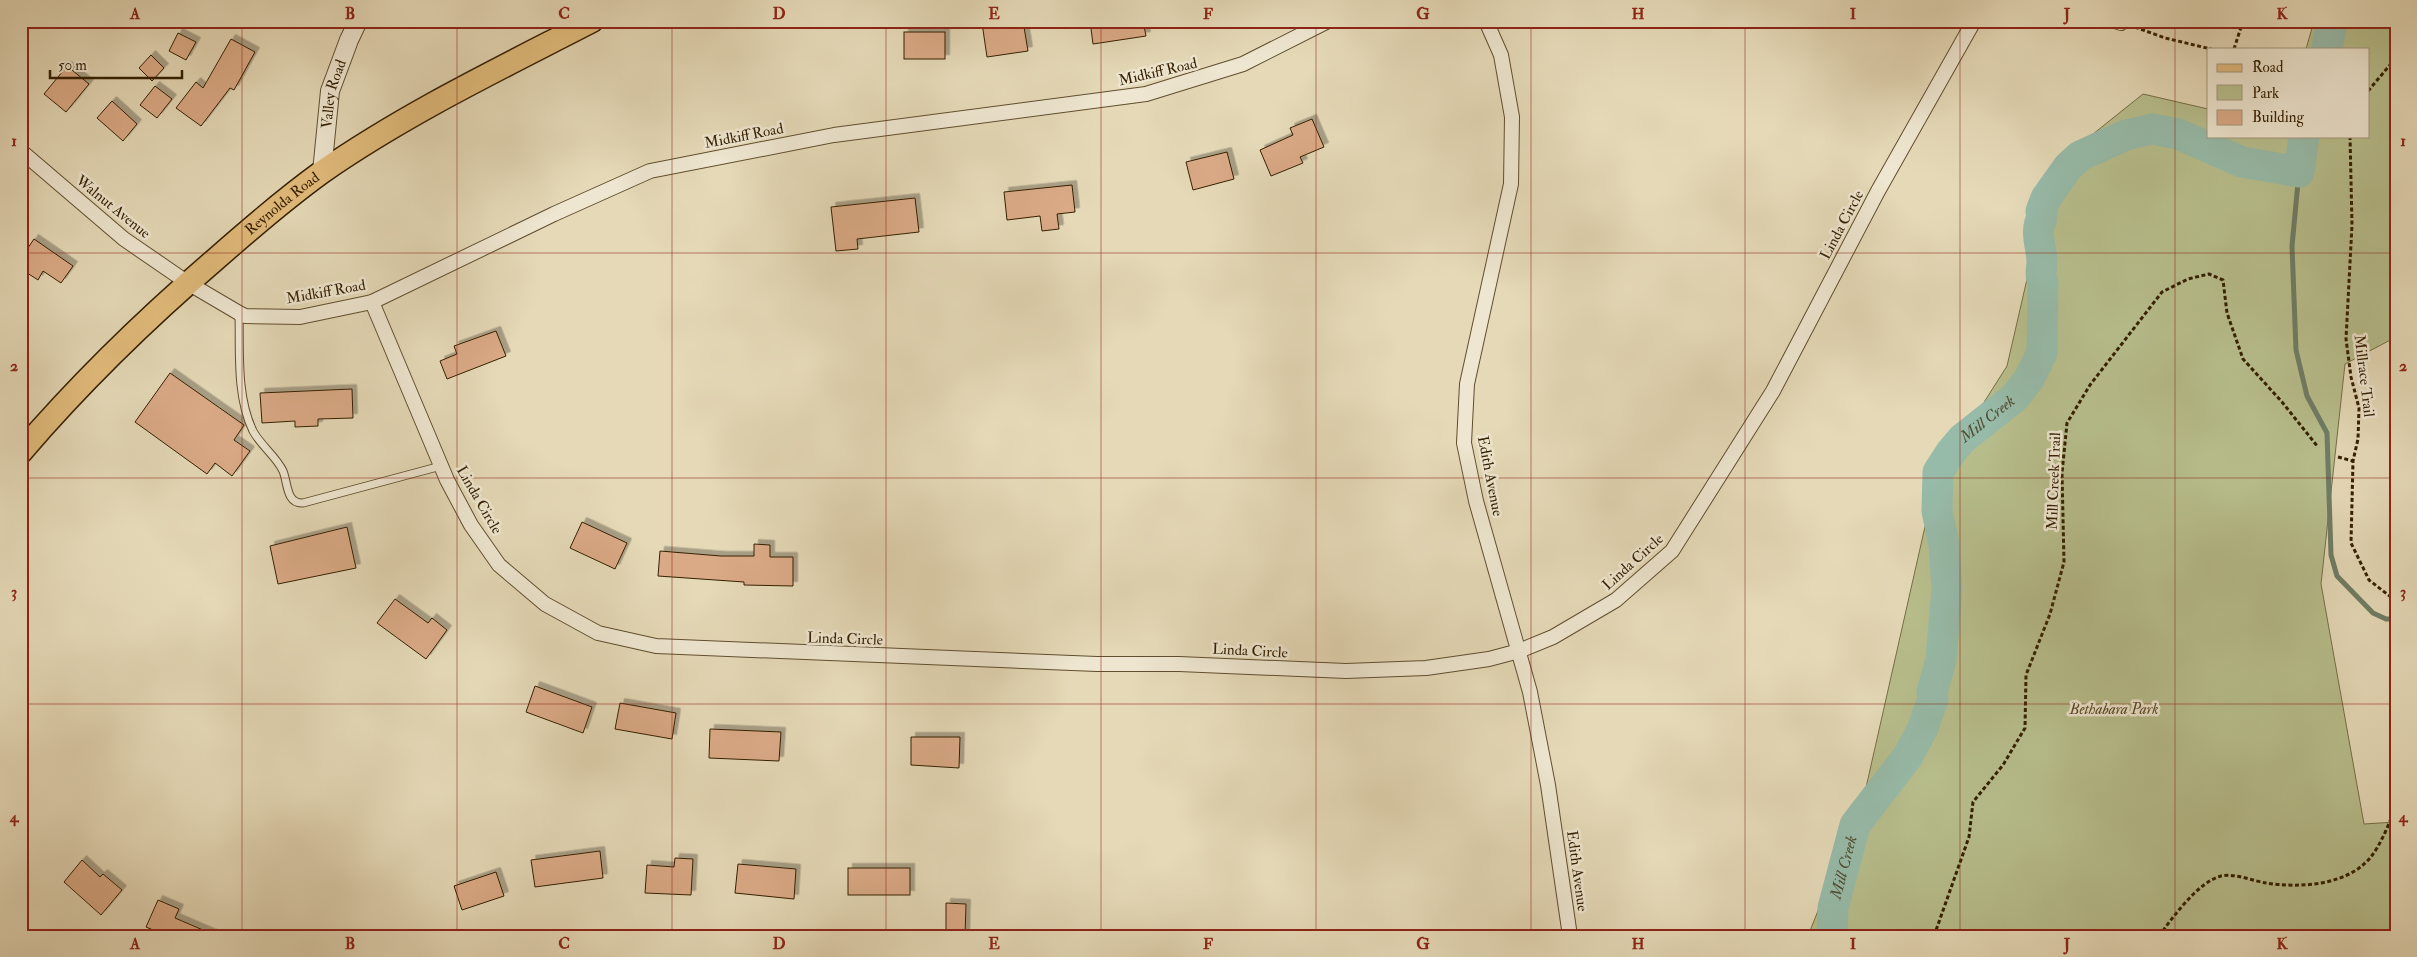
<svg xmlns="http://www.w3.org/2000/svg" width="2417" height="957" font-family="'IM FELL Double Pica',serif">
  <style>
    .green { fill: #b7be8c; stroke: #766e46 }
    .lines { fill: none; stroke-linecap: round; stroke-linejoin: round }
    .stream { stroke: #6f7d65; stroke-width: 5 }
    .river { stroke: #97bba9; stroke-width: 31 }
    .building { fill: #daaa86; stroke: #341f00; filter: url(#shadow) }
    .service-casing { stroke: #604e2e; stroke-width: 9 }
    .minor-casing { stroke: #604e2e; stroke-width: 16 }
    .tertiary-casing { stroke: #604e2e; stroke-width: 20 }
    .primary-casing { stroke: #341f00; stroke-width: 25 }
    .path { stroke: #341f00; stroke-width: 3; stroke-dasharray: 4 2.5; stroke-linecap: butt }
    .service { stroke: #eee6d0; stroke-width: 7 }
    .minor { stroke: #eee6d0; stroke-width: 14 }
    .tertiary { stroke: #eee6d0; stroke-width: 18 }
    .primary { stroke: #e2bc7c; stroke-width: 22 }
    .grid { fill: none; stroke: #8f2418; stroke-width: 1; stroke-opacity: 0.55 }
    .labels { text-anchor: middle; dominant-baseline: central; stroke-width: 5; stroke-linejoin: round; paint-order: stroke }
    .street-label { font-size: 15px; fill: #341f00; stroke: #eee6d0 }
    .park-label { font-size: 15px; font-style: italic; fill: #554723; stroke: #eee6d0 }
    .water-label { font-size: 16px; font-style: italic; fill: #524e33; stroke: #eee6d0 }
    .neatline { fill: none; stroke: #8f2418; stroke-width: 2 }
    .grid-label { font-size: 16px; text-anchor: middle; font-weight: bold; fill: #8f2418 }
  </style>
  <defs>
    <filter id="shadow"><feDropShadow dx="4.5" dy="-4.5" stdDeviation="0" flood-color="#0004"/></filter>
  </defs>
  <rect width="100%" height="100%" fill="#e5d9b7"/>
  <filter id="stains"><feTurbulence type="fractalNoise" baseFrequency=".004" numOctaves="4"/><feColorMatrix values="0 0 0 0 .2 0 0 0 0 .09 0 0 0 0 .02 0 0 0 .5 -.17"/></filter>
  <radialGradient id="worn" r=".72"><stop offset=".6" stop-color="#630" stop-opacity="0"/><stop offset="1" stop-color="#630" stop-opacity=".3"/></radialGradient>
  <path class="green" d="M2314 21H2396V337L2345 364 2321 584 2364 824 2396 822V921L2389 936H1808L1865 792 1936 478 2007 366 2053 166 2143 94 2208 109V136H2368V49H2306Z"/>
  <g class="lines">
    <path class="stream" d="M2299 172 2292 246 2296 350 2307 396 2327 433 2331 555 2337 576 2373 613 2386 619H2396"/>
    <g class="river">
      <path d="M2327 49 2332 21"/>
      <path id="s1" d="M1832 936 1833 908 1855 825 1908 756 1922 730 1933 699 1932 692 1941 660 1947 589 1944 544 1937 511 1938 472 1951 452 1962 439 2014 398 2029 379 2042 353 2043 282C2039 274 2042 270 2042 262 2042 247 2034 232 2042 218L2041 211 2046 198 2068 167 2080 156 2126 135 2152 129 2178 134 2242 162 2299 172 2304 136"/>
    </g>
  </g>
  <g class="building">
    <path d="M992 21H1023L1028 51 987 57 982 23Z"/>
    <path d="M1090 21H1143L1146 36 1093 44Z"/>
    <rect x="904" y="32" width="41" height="27"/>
    <path d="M178 33 196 42 186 60 169 51Z"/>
    <path d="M231 39 255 52 234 90 230 88 201 126 176 108 196 82 203 88Z"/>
    <path d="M151 55 164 68 152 81 139 68Z"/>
    <path d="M67 66 89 84 66 112 44 94Z"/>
    <path d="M155 86 172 99 157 118 140 105Z"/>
    <path d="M112 101 137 124 123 141 97 118Z"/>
    <path d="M1312 119 1324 147 1300 157 1303 163 1271 176 1260 150 1293 135 1290 128Z"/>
    <path d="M1227 152 1234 179 1193 190 1186 162Z"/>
    <path d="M1072 185 1075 212 1057 214 1059 229 1042 231 1040 216 1007 220 1004 192Z"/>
    <path d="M915 198 919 232 857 239 858 249 836 251 831 207Z"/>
    <path d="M34 239 73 266 61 283 43 271 38 280 21 269V258Z"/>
    <path d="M496 331 506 356 447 379 440 361 457 354 454 346Z"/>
    <path d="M170 373 244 425 234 440 250 451 232 476 215 463 207 474 135 422Z"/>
    <path d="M352 389 353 418 318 419V426L295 427V421L262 423 260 393Z"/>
    <path d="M582 522 627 543 615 569 570 548Z"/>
    <path d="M347 527 356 568 278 584 270 546Z"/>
    <path d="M754 544 770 545V557H793V586L744 585V582L658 576 660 551 721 556H754Z"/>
    <path d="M395 599 428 623 432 618 447 630 426 659 377 623Z"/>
    <path d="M535 686 592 707 583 733 526 712Z"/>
    <path d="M620 703 676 713 672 739 615 729Z"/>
    <path d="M710 729 781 732 779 761 709 758Z"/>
    <path d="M911 737H960L959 768 911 765Z"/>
    <path d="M600 851 603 878 535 887 531 860Z"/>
    <path d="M675 858 693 859 691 895 645 893 647 865 674 867Z"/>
    <path d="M82 860 100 877 103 874 122 890 101 915 64 882Z"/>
    <path d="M738 864 796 869 794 899 735 893Z"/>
    <rect x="848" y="868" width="62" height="27"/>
    <path d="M496 872 504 896 462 910 454 886Z"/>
    <path d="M158 900 179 909 175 918 217 936H167L146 927Z"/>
    <path d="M946 903 966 904 965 936H946Z"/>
  </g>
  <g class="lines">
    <defs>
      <path id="service" d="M239 313C240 351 236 396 253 431 261 446 276 456 283 471 288 483 286 504 303 503L441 466"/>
      <g id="minor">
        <path d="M1486 21 1501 55 1512 117 1511 184 1467 384 1464 443 1476 501 1530 692 1548 785 1570 936"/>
        <path d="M2115 21 2121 23"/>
        <path d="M21 151 124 239 188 283 239 313 245 316 300 317 372 302 554 214 650 171 834 135 1146 94 1243 64 1328 21"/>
        <path d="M372 302 447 480 471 525 499 565 545 604 598 633 656 646 1097 664H1179L1346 671 1426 668 1489 659 1519 651 1553 637 1616 600 1672 551 1773 391 1878 191 1974 21"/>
        <path d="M21 932 24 936"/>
      </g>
      <g id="tertiary">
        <path id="s2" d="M322 172 330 91 349 40 358 21"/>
      </g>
      <g id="primary">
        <path id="s3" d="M21 452C81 382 147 318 217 258 251 228 286 198 322 172 407 113 501 68 592 21"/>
      </g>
    </defs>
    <use href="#service" class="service-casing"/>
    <use href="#minor" class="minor-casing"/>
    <use href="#tertiary" class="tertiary-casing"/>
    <use href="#primary" class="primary-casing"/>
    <g class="path">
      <path d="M2135 27 2165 38 2211 49"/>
      <path d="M2234 49 2243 21"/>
      <path d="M2368 91 2395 59 2396 56"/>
      <path d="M2350 136 2352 225 2346 339 2351 377 2359 408 2358 439 2353 461 2351 543 2369 580 2396 601"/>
      <path d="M2338 457 2353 461"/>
      <path d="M1934 936 1969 837 1973 802 2003 765 2025 728 2026 675 2050 614 2064 562 2062 473 2067 423 2090 385 2162 292 2188 279 2209 274 2223 280 2227 313 2243 359 2282 402 2318 447"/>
      <path d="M2159 936C2173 917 2198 882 2221 876 2235 873 2253 881 2266 883 2300 888 2346 886 2370 858 2381 845 2389 823 2396 807"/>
    </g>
    <use href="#service" class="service"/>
    <use href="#minor" class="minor"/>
    <use href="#tertiary" class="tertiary"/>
    <use href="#primary" class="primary"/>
  </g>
  <path class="grid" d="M242 21V936M457 21V936M672 21V936M886 21V936M1101 21V936M1316 21V936M1531 21V936M1745 21V936M1960 21V936M2175 21V936M21 253H2396M21 478H2396M21 704H2396"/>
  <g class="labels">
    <g class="street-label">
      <text transform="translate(1158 72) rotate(-13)">Midkiff Road</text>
      <text stroke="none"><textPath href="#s2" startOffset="79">Valley Road</textPath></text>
      <text transform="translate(744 136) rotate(-11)">Midkiff Road</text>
      <text stroke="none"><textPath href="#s3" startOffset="361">Reynolda Road</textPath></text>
      <text transform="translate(113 207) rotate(39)">Walnut Avenue</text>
      <text transform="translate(1842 225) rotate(-62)">Linda Circle</text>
      <text transform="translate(326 292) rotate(-10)">Midkiff Road</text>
      <text transform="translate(2364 376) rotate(83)">Millrace Trail</text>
      <text transform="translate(1490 476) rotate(79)">Edith Avenue</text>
      <text transform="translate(2054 481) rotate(-88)">Mill Creek Trail</text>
      <text transform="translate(479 500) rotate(60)">Linda Circle</text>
      <text transform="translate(1633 562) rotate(-42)">Linda Circle</text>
      <text transform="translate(845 639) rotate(2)">Linda Circle</text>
      <text transform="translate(1250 651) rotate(3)">Linda Circle</text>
      <text transform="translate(1577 871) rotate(82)">Edith Avenue</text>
    </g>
    <g class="park-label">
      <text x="2114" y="709">Bethabara Park</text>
    </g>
    <g class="water-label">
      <text stroke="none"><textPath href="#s1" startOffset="566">Mill Creek</textPath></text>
      <text stroke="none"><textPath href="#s1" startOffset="70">Mill Creek</textPath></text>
    </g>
  </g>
  <rect width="2417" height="957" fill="none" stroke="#e5d9b7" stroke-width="55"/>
  <rect x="2207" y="48" width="162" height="90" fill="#eee6d0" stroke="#a4967d"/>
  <rect x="2217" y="64" width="25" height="8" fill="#e2bc7c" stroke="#a4967d"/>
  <text x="2252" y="72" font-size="15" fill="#341f00">Road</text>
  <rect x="2217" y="85" width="25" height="15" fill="#b7be8c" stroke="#a4967d"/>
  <text x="2252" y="98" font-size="15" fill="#341f00">Park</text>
  <rect x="2217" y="110" width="25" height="15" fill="#daaa86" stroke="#a4967d"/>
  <text x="2252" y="122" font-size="15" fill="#341f00">Building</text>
  <path d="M50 70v8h132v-8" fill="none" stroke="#341f00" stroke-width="2.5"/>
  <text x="58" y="70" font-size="15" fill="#341f00" stroke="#eee6d0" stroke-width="4" paint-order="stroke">50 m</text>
  <rect x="28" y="28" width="2362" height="902" class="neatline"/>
  <g class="grid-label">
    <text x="135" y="19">A</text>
    <text x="350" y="19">B</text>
    <text x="564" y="19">C</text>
    <text x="779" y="19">D</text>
    <text x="994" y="19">E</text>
    <text x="1208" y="19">F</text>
    <text x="1423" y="19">G</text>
    <text x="1638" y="19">H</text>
    <text x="1853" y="19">I</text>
    <text x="2067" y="19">J</text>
    <text x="2282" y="19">K</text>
    <text x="14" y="146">1</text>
    <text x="2403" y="146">1</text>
    <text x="14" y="371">2</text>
    <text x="2403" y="371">2</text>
    <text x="14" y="597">3</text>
    <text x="2403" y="597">3</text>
    <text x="14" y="822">4</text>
    <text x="2403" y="822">4</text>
    <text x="135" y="949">A</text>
    <text x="350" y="949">B</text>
    <text x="564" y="949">C</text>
    <text x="779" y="949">D</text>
    <text x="994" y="949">E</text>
    <text x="1208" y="949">F</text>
    <text x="1423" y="949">G</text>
    <text x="1638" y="949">H</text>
    <text x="1853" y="949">I</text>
    <text x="2067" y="949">J</text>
    <text x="2282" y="949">K</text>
  </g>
  <rect width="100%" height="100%" filter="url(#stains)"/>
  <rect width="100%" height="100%" fill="url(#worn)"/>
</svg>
